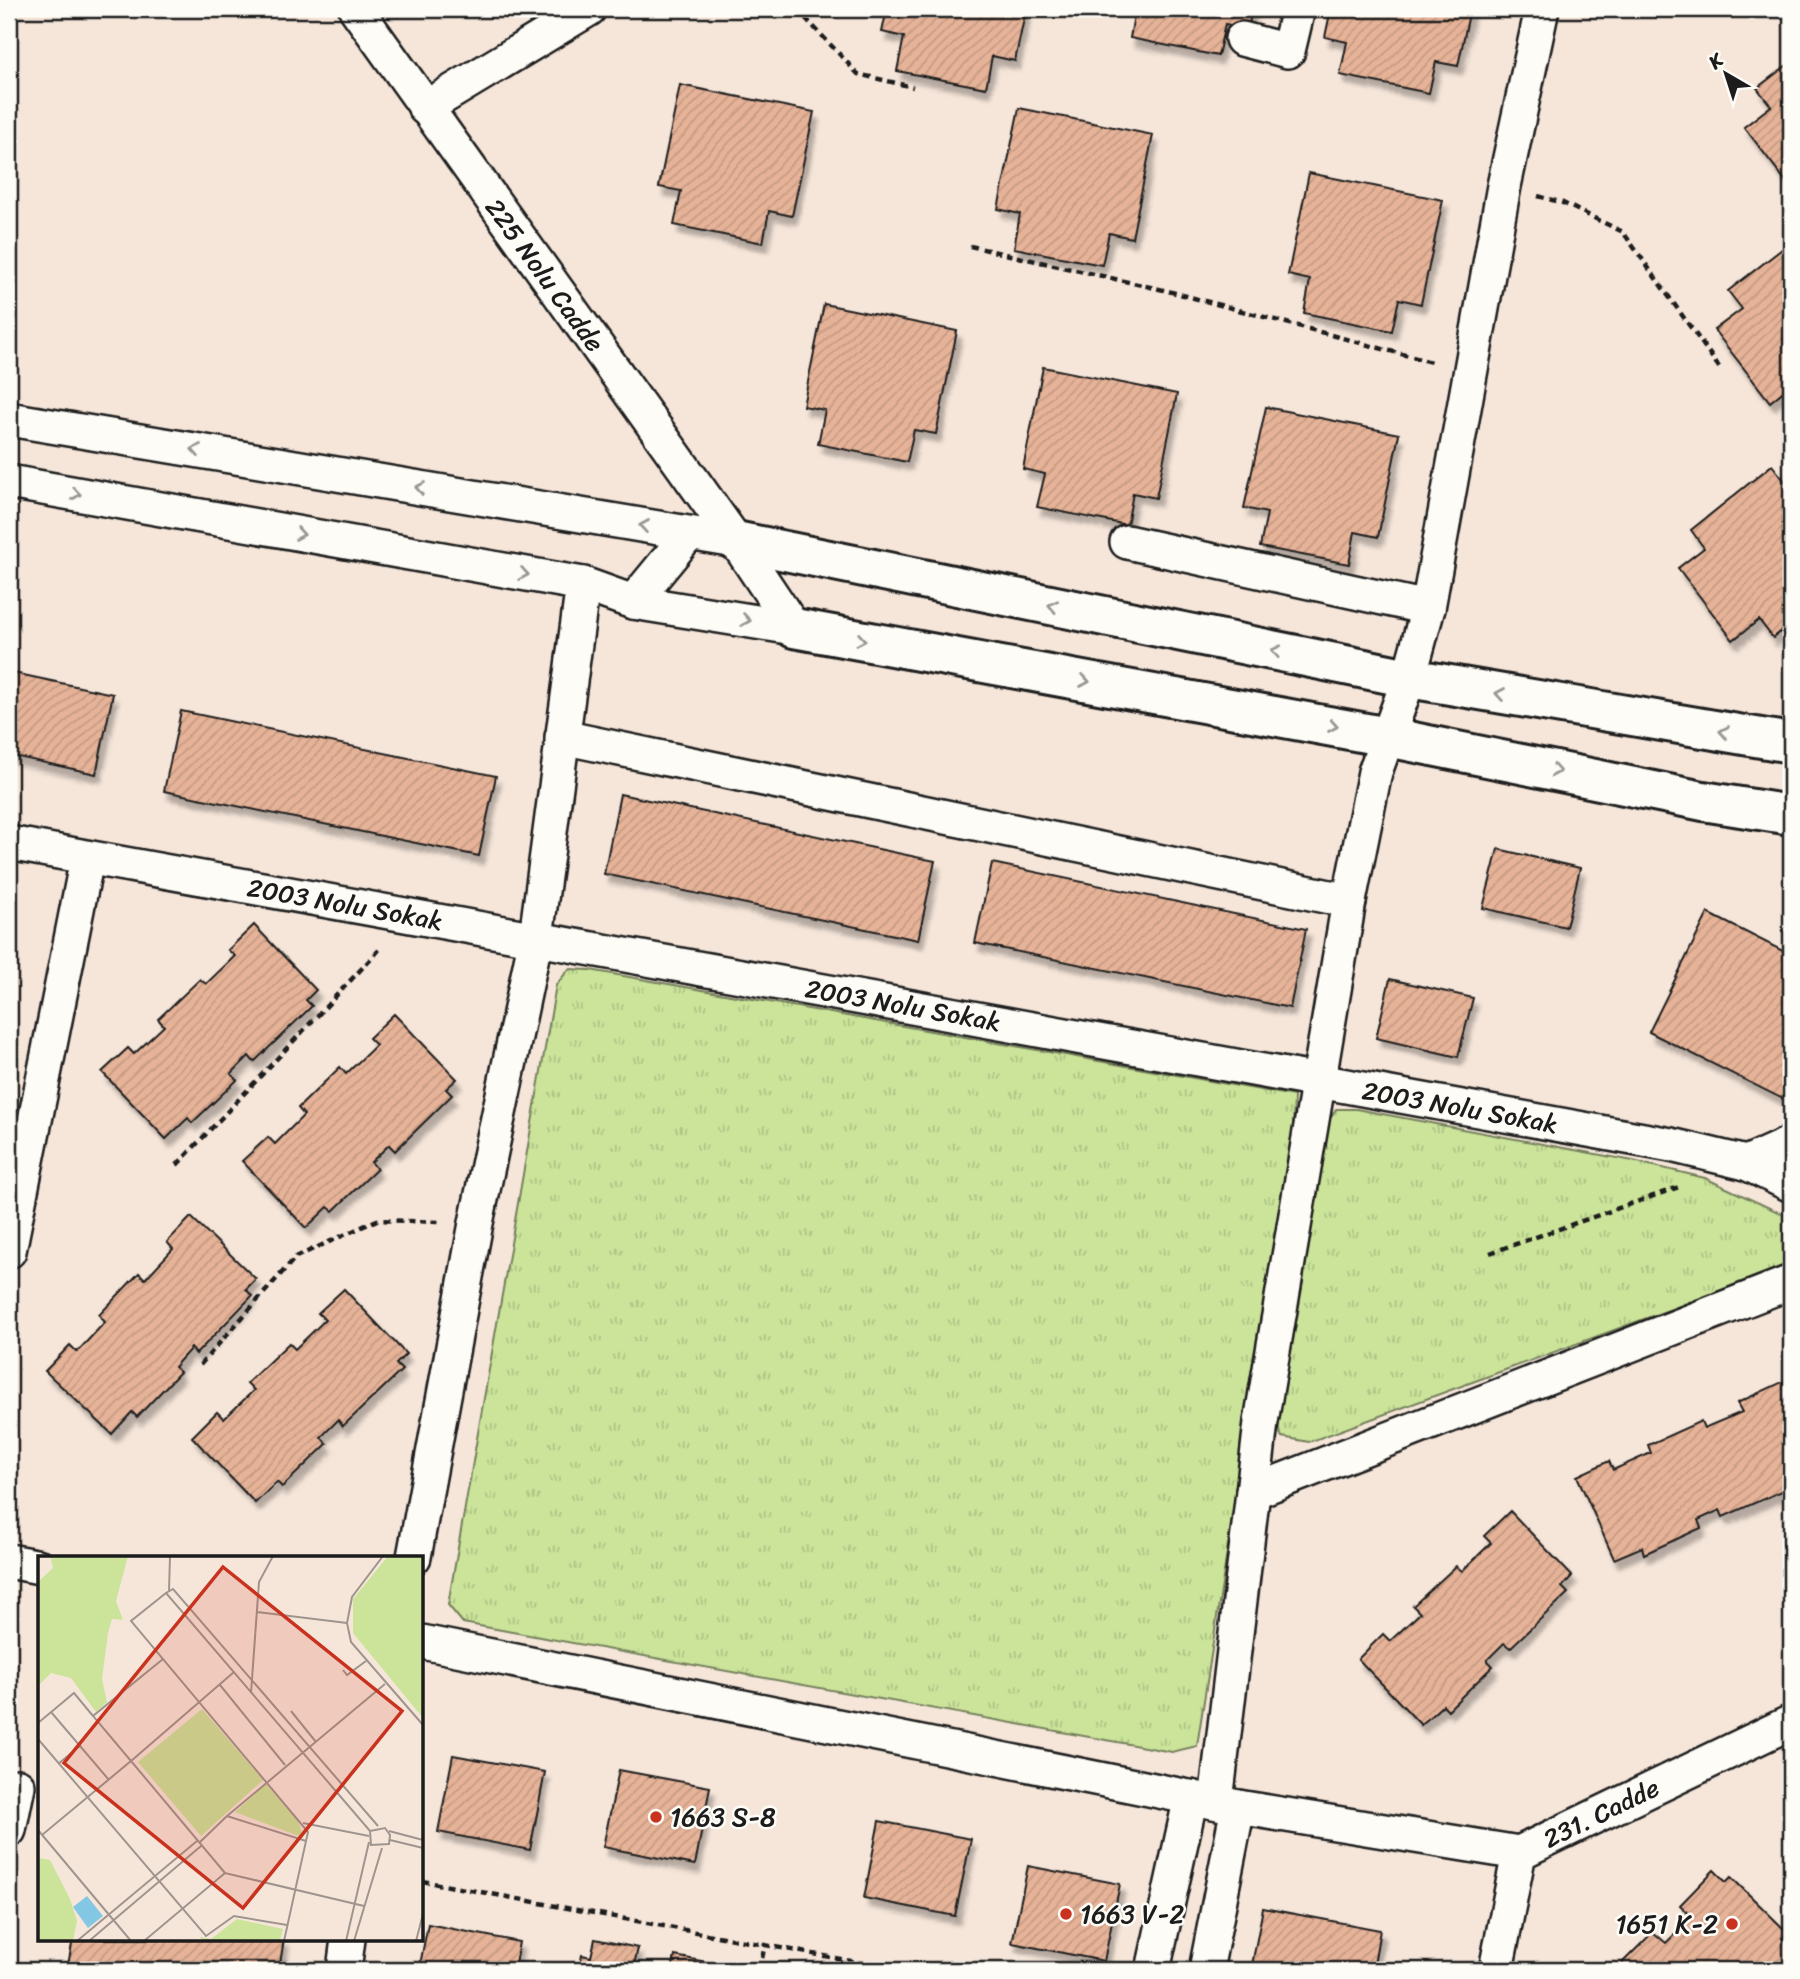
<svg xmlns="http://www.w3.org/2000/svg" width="1800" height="1979" font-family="Sriracha,sans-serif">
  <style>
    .grass { fill: url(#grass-tufts); stroke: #74805b; stroke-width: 2 }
    .building { fill: url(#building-hatch); stroke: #1c1c1c; stroke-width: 2; filter: url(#shadow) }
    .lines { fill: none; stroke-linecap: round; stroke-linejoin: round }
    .minor-casing { stroke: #1c1c1c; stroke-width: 38 }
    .tertiary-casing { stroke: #1c1c1c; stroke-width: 44 }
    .path { stroke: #1c1c1c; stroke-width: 4.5; stroke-dasharray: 7 5; stroke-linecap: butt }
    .minor { stroke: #fdfcf7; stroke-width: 33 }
    .tertiary { stroke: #fdfcf7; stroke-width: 38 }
    .oneway { stroke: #989794 }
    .poi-dot { fill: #c8321e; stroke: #fdfcf7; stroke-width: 2.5 }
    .labels { text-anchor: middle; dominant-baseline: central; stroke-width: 5; stroke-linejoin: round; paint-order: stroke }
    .street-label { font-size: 26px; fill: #1c1c1c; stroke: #fdfcf7 }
    .poi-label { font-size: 26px; fill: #1c1c1c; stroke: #fdfcf7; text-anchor: start }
    .inset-road { fill: none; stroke: #9f958e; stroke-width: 2 }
    .view { fill: #c8321e; fill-opacity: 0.15; stroke: #c8321e; stroke-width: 3.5 }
    .inset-edge { fill: none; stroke: #1c1c1c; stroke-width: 3.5 }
  </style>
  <defs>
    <pattern id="grass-tufts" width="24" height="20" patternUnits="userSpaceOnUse" patternTransform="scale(1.75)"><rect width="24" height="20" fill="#cbe49a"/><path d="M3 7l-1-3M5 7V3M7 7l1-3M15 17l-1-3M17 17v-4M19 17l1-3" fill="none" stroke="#aec384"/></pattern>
    <pattern id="building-hatch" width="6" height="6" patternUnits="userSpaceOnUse" patternTransform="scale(1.75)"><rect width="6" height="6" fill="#e6b398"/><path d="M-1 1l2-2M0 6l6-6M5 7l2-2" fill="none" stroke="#c59982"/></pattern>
    <filter id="shadow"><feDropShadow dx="4.5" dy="8" stdDeviation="2" flood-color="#0004"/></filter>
  </defs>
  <rect width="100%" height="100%" fill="#f6e6da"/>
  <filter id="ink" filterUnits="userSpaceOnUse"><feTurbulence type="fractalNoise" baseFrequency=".0143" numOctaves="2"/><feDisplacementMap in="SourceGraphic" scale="14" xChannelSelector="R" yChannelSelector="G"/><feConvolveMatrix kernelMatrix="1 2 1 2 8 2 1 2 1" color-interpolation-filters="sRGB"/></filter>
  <g filter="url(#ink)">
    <g class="grass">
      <path d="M569 969 590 970 1294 1096 1293 1126 1197 1746 1172 1752 463 1623 448 1605 556 985Z"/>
      <path d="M1336 1109H1356L1633 1161 1705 1178 1791 1218V1265L1309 1442 1282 1437 1272 1417 1326 1124Z"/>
    </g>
    <g class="building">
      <path d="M887 9H1026L1015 61 992 56 986 88 897 71 904 37 882 32Z"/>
      <path d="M1135 9H1252L1248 29 1225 24 1218 56 1130 38Z"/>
      <path d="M1331 9H1470L1458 66 1436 62 1429 93 1340 75 1347 42 1325 37Z"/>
      <path d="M1791 62V188L1744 127 1771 106 1757 88Z"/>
      <path d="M680 85 814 112 792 216 769 211 763 243 674 225 681 191 659 187Z"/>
      <path d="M1019 108 1153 135 1132 238 1109 233 1102 265 1014 248 1020 214 998 209Z"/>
      <path d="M1309 173 1443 200 1421 304 1399 299 1392 331 1304 313 1310 280 1288 275Z"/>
      <path d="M1791 242V385L1770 402 1714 330 1742 309 1728 291Z"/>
      <path d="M824 304 957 331 936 434 914 430 907 462 818 444 825 410 803 406Z"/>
      <path d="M1043 367 1177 394 1156 498 1133 493 1127 525 1037 507 1045 474 1023 469Z"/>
      <path d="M1266 407 1399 434 1378 537 1355 532 1349 564 1260 547 1267 513 1244 508Z"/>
      <path d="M1772 465 1791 489V623L1773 638 1759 620 1733 640 1678 568 1704 548 1691 530Z"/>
      <path d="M9 672 113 694 96 774 9 755Z"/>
      <path d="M181 711 496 776 479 856 164 791Z"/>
      <path d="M620 794 935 861 918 940 604 874Z"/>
      <path d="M1498 849 1580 868 1566 927 1483 908Z"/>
      <path d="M992 863 1306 929 1290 1008 975 943Z"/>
      <path d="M1708 913 1791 955V1103L1649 1032Z"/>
      <path d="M254 925 316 990 306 1000 312 1006 254 1062 249 1056 231 1074 237 1080 192 1123 188 1118 166 1139 102 1072 128 1048 134 1054 164 1026 158 1019 200 979 206 984 235 956 228 950Z"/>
      <path d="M1390 979 1473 998 1458 1057 1376 1038Z"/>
      <path d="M394 1014 457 1079 446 1089 452 1095 395 1151 389 1145 371 1162 377 1169 333 1211 328 1207 306 1228 242 1161 268 1137 275 1144 304 1115 298 1108 340 1067 346 1074 376 1045 369 1038Z"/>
      <path d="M191 1217 256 1279 246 1289 252 1296 196 1354 191 1348 174 1367 180 1372 137 1417 132 1412 112 1434 45 1371 70 1345 77 1352 105 1322 99 1315 139 1273 145 1279 173 1249 167 1242Z"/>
      <path d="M344 1289 406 1354 396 1364 402 1370 343 1426 338 1420 321 1437 327 1444 282 1487 277 1482 255 1503 192 1437 217 1412 224 1419 254 1390 247 1383 289 1343 295 1349 325 1320 318 1313Z"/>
      <path d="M1791 1378V1487L1723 1517 1720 1510 1698 1520 1701 1528 1644 1554 1642 1547 1614 1559 1577 1476 1609 1461 1613 1470 1651 1453 1648 1445 1701 1421 1704 1428 1742 1412 1737 1403Z"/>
      <path d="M1510 1511 1572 1576 1562 1587 1568 1593 1510 1648 1504 1643 1487 1660 1493 1666 1448 1710 1443 1705 1421 1725 1358 1659 1383 1634 1390 1641 1420 1613 1413 1606 1456 1566 1462 1571 1491 1543 1484 1536Z"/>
      <path d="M453 1755 545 1772 530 1850 438 1832Z"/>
      <path d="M619 1770 710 1787 695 1865 603 1847Z"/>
      <path d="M879 1821 971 1839 955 1916 864 1898Z"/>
      <path d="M1028 1866 1120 1884 1104 1961 1012 1943Z"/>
      <path d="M1714 1870 1726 1882 1731 1877 1788 1933 1782 1938 1791 1947V1957L1778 1970H1630L1622 1963 1653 1932 1666 1943 1692 1917 1680 1905Z"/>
      <path d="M1263 1908 1380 1930 1373 1970H1251Z"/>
      <path d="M428 1924 519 1942 514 1970H419Z"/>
      <path d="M73 1939H284L279 1970H67Z"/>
      <path d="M595 1939 638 1948 634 1965 660 1970H579L582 1955 591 1957Z"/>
      <path d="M675 1956 722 1965 721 1970H672Z"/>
    </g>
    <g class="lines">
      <defs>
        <g id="minor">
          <path d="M356 9 736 541 794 628"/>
          <path d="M1542 9 1504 186 1428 608 1409 678 1375 772 1349 901 1261 1422 1253 1492 1791 1282"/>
          <path d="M1242 39 1288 51 1298 9"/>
          <path d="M425 108 589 9"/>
          <path d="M9 419 736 541"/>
          <path d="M9 482 583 584 633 602 794 628"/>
          <path d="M1127 542 1428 608"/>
          <path d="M633 602 689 534"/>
          <path d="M562 737 1349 901"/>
          <path d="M9 843 1671 1145 1746 1163 1791 1185"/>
          <path d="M1746 1163 1791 1143"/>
          <path d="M9 1251 87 859"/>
          <path d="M414 1557 476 1223 536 937 583 584"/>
          <path d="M9 1561 40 1567"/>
          <path d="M422 1642 1238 1807 1519 1853"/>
          <path d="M1216 1801 1253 1492"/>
          <path d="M9 1830 18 1786"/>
          <path d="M344 1970 348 1939"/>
          <path d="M1153 1970 1191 1797"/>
          <path d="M1206 1970 1238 1807"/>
          <path d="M1496 1970 1519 1853 1791 1722"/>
        </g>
        <g id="tertiary">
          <path d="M736 541 1409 678 1791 743"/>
          <path d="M794 628 1388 737 1703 801 1791 815"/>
        </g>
      </defs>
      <use href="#minor" class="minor-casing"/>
      <use href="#tertiary" class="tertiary-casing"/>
      <g class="path">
        <path d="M797 9 858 74 913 87"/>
        <path d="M1538 196 1563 203 1623 232 1721 370"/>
        <path d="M970 246 1168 291 1435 363"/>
        <path d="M177 1165 380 949"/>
        <path d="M1490 1253 1679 1187"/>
        <path d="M200 1365 296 1257 377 1220 440 1222"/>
        <path d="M422 1881 899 1970"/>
        <path d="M760 1970 765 1943"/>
      </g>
      <use href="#minor" class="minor"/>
      <use href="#tertiary" class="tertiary"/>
    </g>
    <defs><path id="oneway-chevron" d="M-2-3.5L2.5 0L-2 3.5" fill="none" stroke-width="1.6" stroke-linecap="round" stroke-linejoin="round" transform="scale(1.75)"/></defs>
    <g class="oneway">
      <use href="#oneway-chevron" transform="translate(196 450) rotate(-170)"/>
      <use href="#oneway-chevron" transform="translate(420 488) rotate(-170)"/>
      <use href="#oneway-chevron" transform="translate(76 494) rotate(10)"/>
      <use href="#oneway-chevron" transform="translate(644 526) rotate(-170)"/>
      <use href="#oneway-chevron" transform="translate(300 534) rotate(10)"/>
      <use href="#oneway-chevron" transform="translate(524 574) rotate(10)"/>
      <use href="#oneway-chevron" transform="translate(1053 606) rotate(-168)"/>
      <use href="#oneway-chevron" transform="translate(746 620) rotate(9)"/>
      <use href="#oneway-chevron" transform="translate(861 640) rotate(10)"/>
      <use href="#oneway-chevron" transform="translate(1276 651) rotate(-168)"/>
      <use href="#oneway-chevron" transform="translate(1085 681) rotate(10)"/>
      <use href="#oneway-chevron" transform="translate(1500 694) rotate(-170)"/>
      <use href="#oneway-chevron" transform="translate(1333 726) rotate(10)"/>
      <use href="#oneway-chevron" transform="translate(1724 732) rotate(-170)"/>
      <use href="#oneway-chevron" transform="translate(1556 771) rotate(11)"/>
    </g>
  </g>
  <g class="poi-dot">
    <circle cx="656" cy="1817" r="7"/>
    <circle cx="1066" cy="1914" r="7"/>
    <circle cx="1732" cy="1924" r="7"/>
  </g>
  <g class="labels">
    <g class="street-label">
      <text transform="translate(545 275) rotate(54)">225 Nolu Cadde</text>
      <text transform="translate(345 904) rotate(10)">2003 Nolu Sokak</text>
      <text transform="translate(903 1005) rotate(10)">2003 Nolu Sokak</text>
      <text transform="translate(1460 1107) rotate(10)">2003 Nolu Sokak</text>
      <text transform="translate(1601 1813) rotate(-26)">231. Cadde</text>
    </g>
    <g class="poi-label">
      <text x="670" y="1817">1663 S-8</text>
      <text x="1080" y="1914">1663 V-2</text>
      <text x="1718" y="1924" text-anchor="end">1651 K-2</text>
    </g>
  </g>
  <g transform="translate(38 1556)">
    <rect width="385" height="385" fill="#f6e6da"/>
    <path d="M350 0H385V162L315 77V43ZM164 153 225 224 163 280 100 206ZM228 228 260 265 266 282 197 256ZM199 363 245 373 242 385H165L162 381 173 383Z" fill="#cbe49a"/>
    <path d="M12 0H90L78 45 85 64 74 63 70 77 64 123 69 146 58 156 33 122 13 117 0 130V26L15 12ZM0 302 12 304 32 343 39 365 35 385H0Z" fill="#cbe49a"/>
    <path d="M49 340 65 360 50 372 35 351Z" fill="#83c7e4"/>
    <path class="inset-road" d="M345 0 314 41 309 67 313 86 385 169M131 35 132 0M128 37 93 65 270 276 246 385M219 56 309 67M125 103 55 160 93 205 196 116M305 114 309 119 328 105M182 129 247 209M213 137 221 26 235 0M253 155 278 186M13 156 71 224M0 167 36 137 55 160M0 183 168 380 196 360 249 369M20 208 43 189M265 267 331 280M0 274 93 385M332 275 347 272 352 279 351 288 333 289 332 275 128 37 135 33 340 270M351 275 385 284M4 279 93 205 187 317M352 284 385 292M268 285 189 260 347 128M161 287 189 260M39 385 159 285M51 385 163 290M106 385 187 317 326 350M308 385 331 286M316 385 344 292M378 385 385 358"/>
    <path class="view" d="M185 11 364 155 205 352 26 207Z"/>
    <rect width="385" height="385" class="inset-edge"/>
  </g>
  <rect width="1800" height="1979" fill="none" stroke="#fdfcf7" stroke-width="35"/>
  <rect x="18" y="18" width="1765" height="1944" fill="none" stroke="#1c1c1c" stroke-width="2.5" filter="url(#ink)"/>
  <g transform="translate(1726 74) rotate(321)" stroke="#fdfcf7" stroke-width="5" paint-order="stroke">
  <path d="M0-5L12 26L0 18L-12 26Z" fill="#1c1c1c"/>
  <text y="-10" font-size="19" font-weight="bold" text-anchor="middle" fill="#1c1c1c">K</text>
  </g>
</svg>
